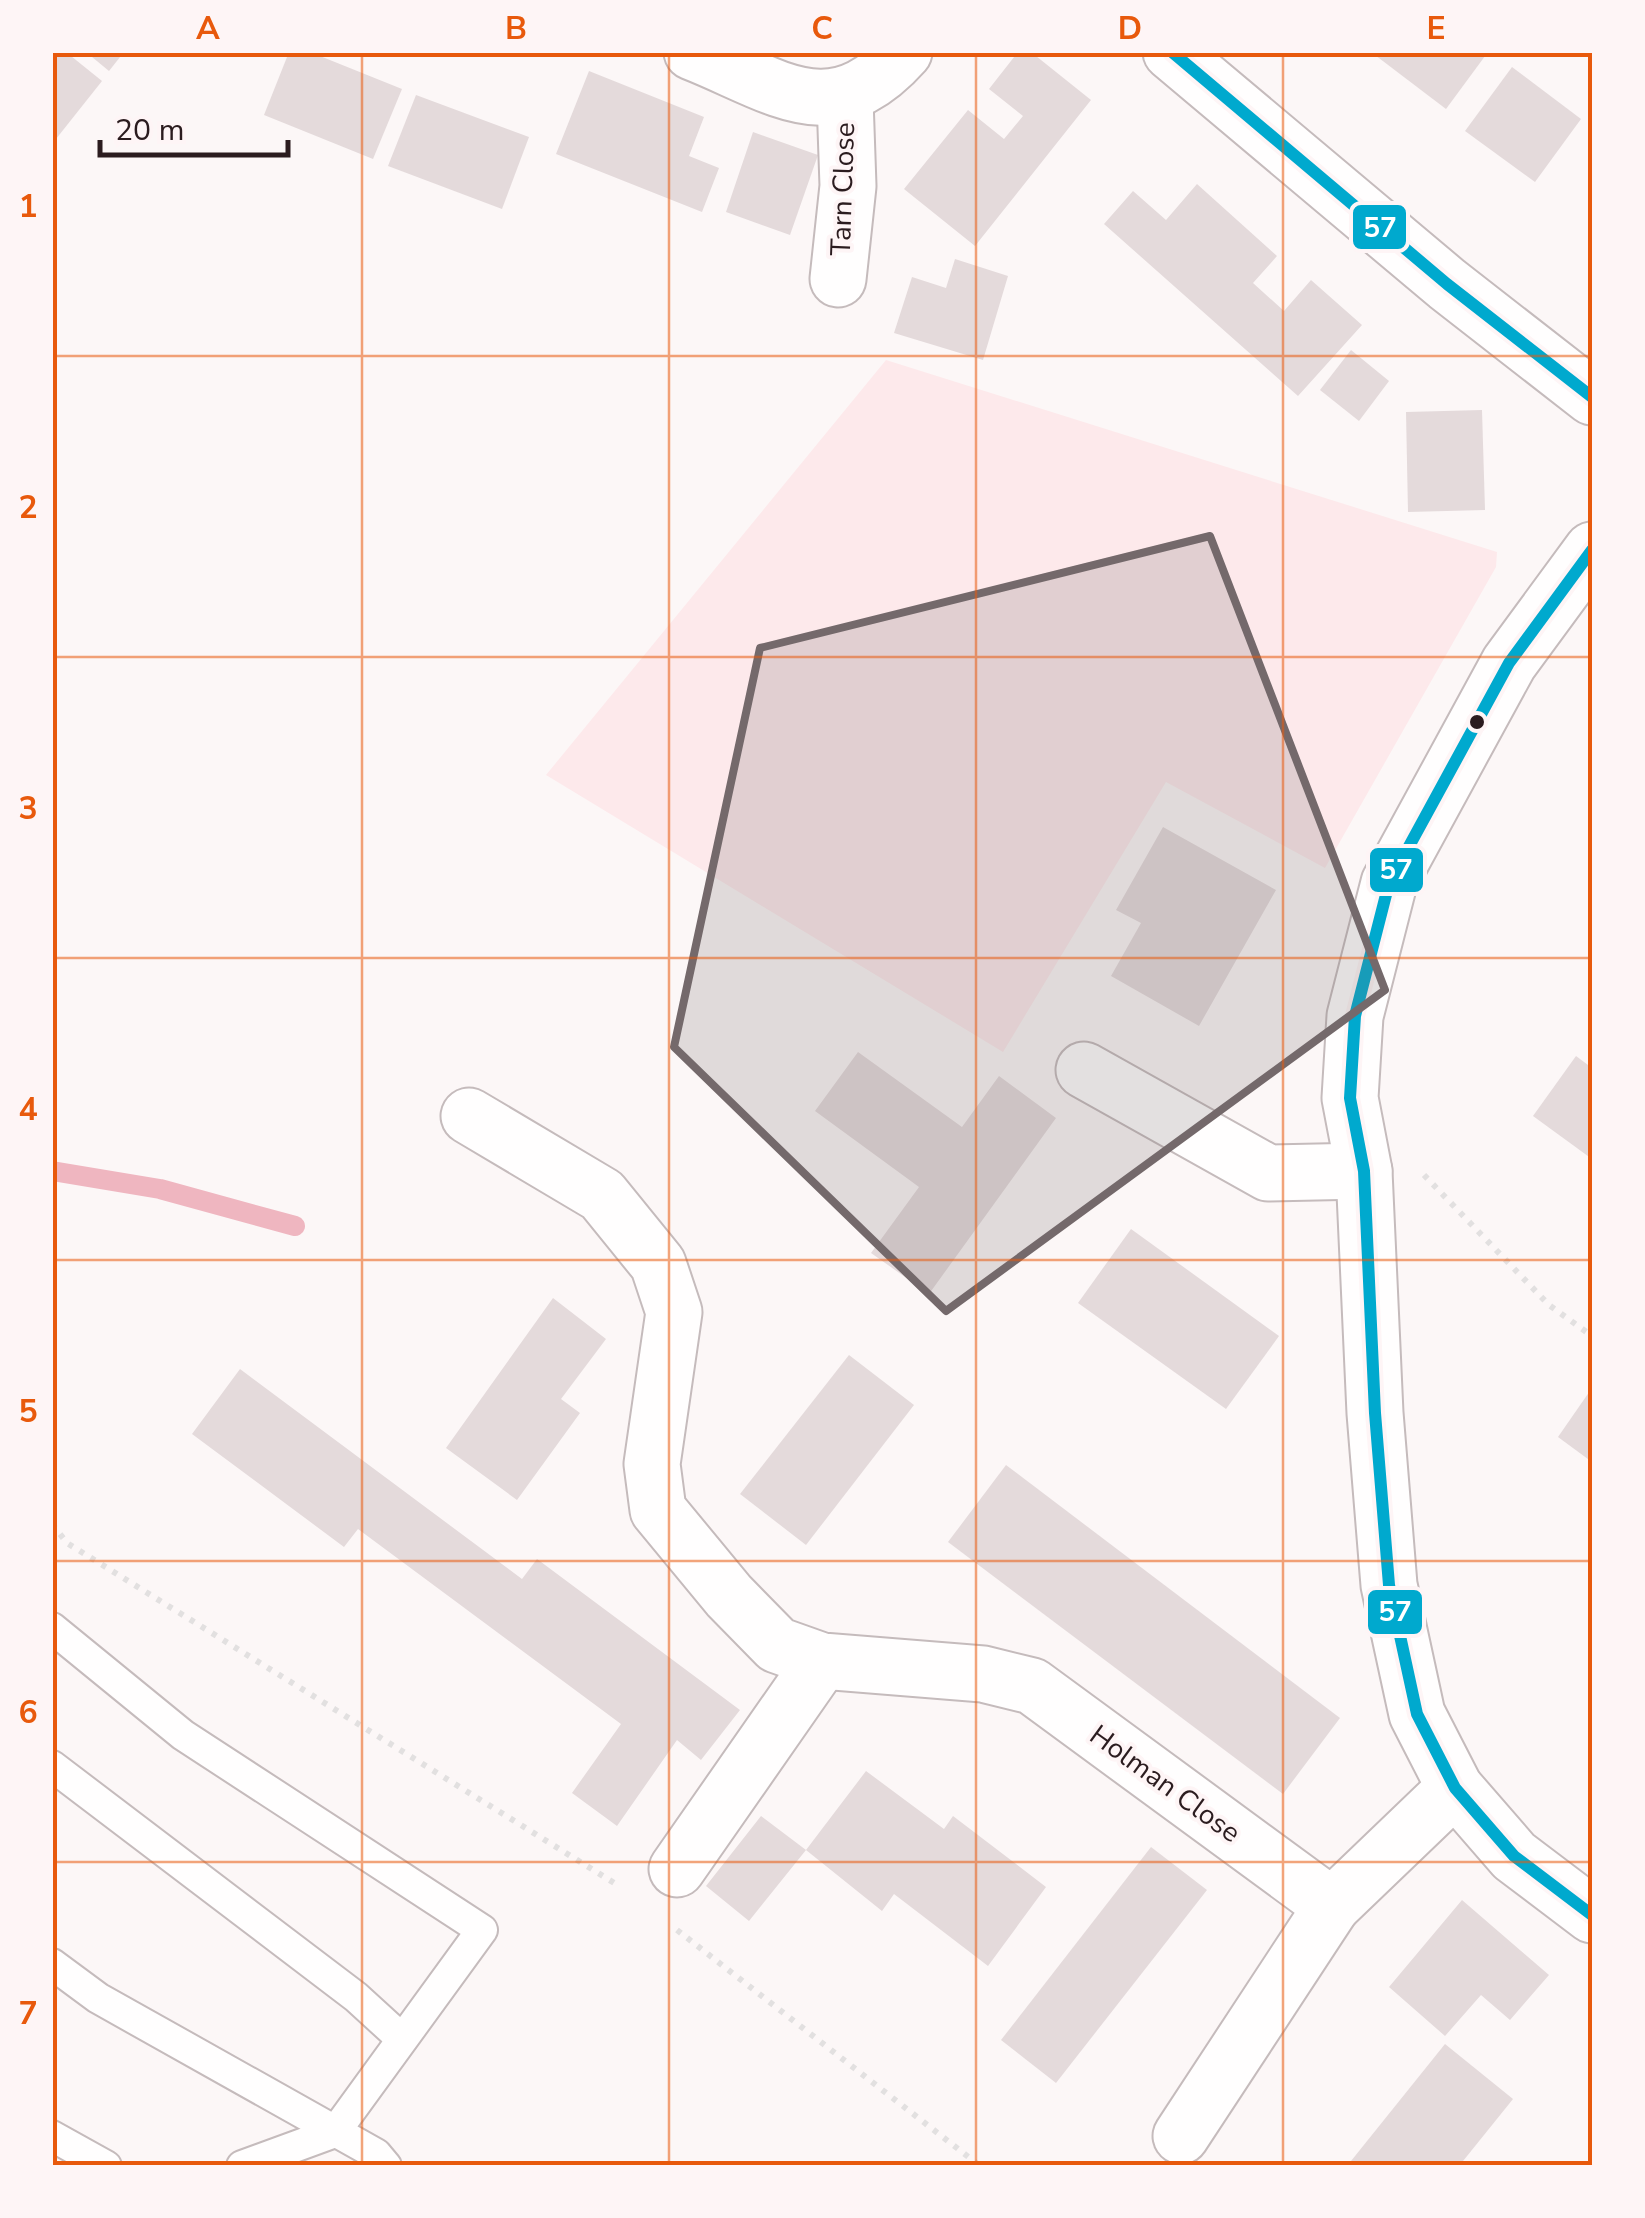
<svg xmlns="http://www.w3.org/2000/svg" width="1645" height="2218" font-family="'Nunito Sans',sans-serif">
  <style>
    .green { fill: #fde9eb }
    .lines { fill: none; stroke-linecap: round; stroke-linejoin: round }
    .stream { stroke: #efb6c0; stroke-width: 20 }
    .building { fill: #e4dadb }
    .service-casing { stroke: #c5bbbc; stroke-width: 34 }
    .minor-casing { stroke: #c5bbbc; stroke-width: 59 }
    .tertiary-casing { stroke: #c5bbbc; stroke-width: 59 }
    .path { stroke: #e2e0e0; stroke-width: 6; stroke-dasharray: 5 8; stroke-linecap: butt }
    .service { stroke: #fffefe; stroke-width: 30 }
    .minor { stroke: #fffefe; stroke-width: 55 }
    .tertiary { stroke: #fffefe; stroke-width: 55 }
    .bus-1-casing { stroke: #fef5f6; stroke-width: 20 }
    .bus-1 { stroke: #00a9ce; stroke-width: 12 }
    .marked { fill: #74696b; fill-opacity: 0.2; stroke: #74696b; stroke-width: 8; stroke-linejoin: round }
    .grid { fill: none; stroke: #e8590c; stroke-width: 2.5; stroke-opacity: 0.55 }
    .bus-dot { fill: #2b1c1f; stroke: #fef5f6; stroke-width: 4 }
    .labels { text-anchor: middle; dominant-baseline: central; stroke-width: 8; stroke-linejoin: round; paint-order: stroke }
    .street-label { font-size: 28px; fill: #2b1c1f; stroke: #fef5f6 }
    .line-badge { stroke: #fef5f6; stroke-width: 4 }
    .badge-label { font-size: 28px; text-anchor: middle; font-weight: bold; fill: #fff }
    .neatline { fill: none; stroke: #e8590c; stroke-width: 4 }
    .grid-label { font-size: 32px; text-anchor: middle; font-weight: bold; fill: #e8590c }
  </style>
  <rect width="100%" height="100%" fill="#fcf7f7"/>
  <path class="green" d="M886 360 1497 552 1496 567 1325 868 1166 782 1003 1052 546 775Z"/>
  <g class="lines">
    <path class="stream" d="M52 1171 160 1189 295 1226"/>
  </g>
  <g class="building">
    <path d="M52 52H66L102 81 52 144Z"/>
    <path d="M86 52H124L109 71Z"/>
    <path d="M289 52H310L402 89 373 159 264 115Z"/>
    <path d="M1018 52H1031L1091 100 975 246 904 189 968 110 1004 139 1023 116 989 89Z"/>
    <path d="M1371 52H1488L1446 109Z"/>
    <path d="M1512 67 1581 119 1535 182 1465 131Z"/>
    <path d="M589 71 704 117 689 156 719 168 702 212 556 154Z"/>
    <path d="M416 95 529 137 502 209 388 166Z"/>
    <path d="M753 132 818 155 790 235 726 212Z"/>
    <path d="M1197 184 1277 256 1253 283 1284 311 1311 280 1362 325 1298 396 1104 224 1133 191 1166 220Z"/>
    <path d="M955 259 1008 276 983 360 894 333 912 277 946 288Z"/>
    <path d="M1351 350 1389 381 1359 421 1320 390Z"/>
    <path d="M1482 410 1485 510 1408 512 1406 412Z"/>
    <path d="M1163 827 1276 890 1199 1026 1111 976 1141 923 1116 910Z"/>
    <path d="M858 1052 962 1127 999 1076 1056 1118 929 1294 871 1253 919 1187 815 1111Z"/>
    <path d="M1576 1056 1592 1068V1159L1533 1116Z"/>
    <path d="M1131 1229 1279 1336 1226 1409 1078 1303Z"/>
    <path d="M553 1298 606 1339 561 1399 580 1413 517 1500 446 1448Z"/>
    <path d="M849 1355 914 1405 806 1545 740 1494Z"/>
    <path d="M240 1369 522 1579 537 1559 740 1710 701 1760 677 1740 617 1826 572 1793 621 1724 358 1529 344 1547 192 1434Z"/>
    <path d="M1592 1388V1462L1558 1437Z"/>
    <path d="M1006 1465 1340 1718 1283 1794 948 1542Z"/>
    <path d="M866 1771 944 1829 953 1816 1046 1887 988 1966 894 1894 882 1911 806 1850 749 1921 706 1886 761 1816 806 1850Z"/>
    <path d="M1151 1847 1207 1890 1056 2083 1001 2040Z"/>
    <path d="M1462 1900 1549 1975 1510 2020 1481 1995 1445 2036 1389 1987Z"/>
    <path d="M1445 2044 1513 2099 1459 2166H1347Z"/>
  </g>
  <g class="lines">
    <defs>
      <g id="service">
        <path d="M52 1628 183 1735 482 1930 335 2132 242 2166"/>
        <path d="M52 1766 356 1997 402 2039"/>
        <path d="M52 1964 98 1998 376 2154 386 2166"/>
        <path d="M52 2136 106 2166"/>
      </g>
      <g id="minor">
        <path d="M692 52C778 86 831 134 904 52"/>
        <path d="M838 279 848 186 845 99"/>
        <path d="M1592 550 1509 663 1389 883 1355 1016 1350 1098 1364 1171 1375 1413 1389 1585 1417 1714 1455 1788 1514 1856 1592 1915"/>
        <path d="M1084 1070 1268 1173 1364 1171"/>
        <path d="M469 1116 602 1195 658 1264 674 1312 652 1464 658 1510 729 1596 777 1645 822 1661 983 1674 1032 1686 1332 1906 1455 1788"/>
        <path d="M677 1869 822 1661"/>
        <path d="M1181 2136 1332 1906"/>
      </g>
      <path id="tertiary" d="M1171 52 1447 284 1592 397"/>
    </defs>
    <use href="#service" class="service-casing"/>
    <use href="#minor" class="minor-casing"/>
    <use href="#tertiary" class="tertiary-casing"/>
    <g class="path">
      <path d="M1424 1175 1549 1305 1592 1336"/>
      <path d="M52 1524 67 1543 619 1886"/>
      <path d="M677 1930 980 2166"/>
    </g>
    <use href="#service" class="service"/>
    <use href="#minor" class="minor"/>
    <use href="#tertiary" class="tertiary"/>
    <defs>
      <g id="bus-1">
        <path d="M1172 52 1447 284 1592 397"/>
        <path d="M1592 550 1509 663 1389 883 1355 1016 1350 1098 1364 1171 1375 1413 1389 1585 1417 1714 1455 1788 1514 1856 1592 1915"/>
      </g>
    </defs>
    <use href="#bus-1" class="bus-1-casing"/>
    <use href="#bus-1" class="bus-1"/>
  </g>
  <path class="marked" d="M1210 536 1385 990 946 1311 674 1047 760 648Z"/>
  <path class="grid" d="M362 52V2166M669 52V2166M976 52V2166M1283 52V2166M52 356H1592M52 657H1592M52 958H1592M52 1260H1592M52 1561H1592M52 1862H1592"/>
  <circle class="bus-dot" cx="1477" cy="722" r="9"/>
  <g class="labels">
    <g class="street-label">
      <text transform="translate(843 189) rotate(-88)">Tarn Close</text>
      <text transform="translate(1165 1784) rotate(36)">Holman Close</text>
    </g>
  </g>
  <g class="line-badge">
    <rect x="1351" y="203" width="57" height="48" rx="10" fill="#00a9ce"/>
    <rect x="1368" y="846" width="57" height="48" rx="10" fill="#00a9ce"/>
    <rect x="1366" y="1588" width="58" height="48" rx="10" fill="#00a9ce"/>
  </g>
  <g class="badge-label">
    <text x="1380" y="237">57</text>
    <text x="1396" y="879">57</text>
    <text x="1395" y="1621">57</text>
  </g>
  <rect width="1645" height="2218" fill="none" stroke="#fef5f6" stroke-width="110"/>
  <path d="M100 140v15h188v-15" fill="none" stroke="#2b1c1f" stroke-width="5"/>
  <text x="115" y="140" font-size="30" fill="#2b1c1f" stroke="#fef5f6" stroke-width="8" paint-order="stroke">20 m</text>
  <rect x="55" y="55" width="1535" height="2108" class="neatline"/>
  <g class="grid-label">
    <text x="208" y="39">A</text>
    <text x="516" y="39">B</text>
    <text x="822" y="39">C</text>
    <text x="1130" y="39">D</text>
    <text x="1436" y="39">E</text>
    <text x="28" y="217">1</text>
    <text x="28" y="518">2</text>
    <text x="28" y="819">3</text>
    <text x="28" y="1120">4</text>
    <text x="28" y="1422">5</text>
    <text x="28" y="1723">6</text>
    <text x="28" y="2024">7</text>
  </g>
</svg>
